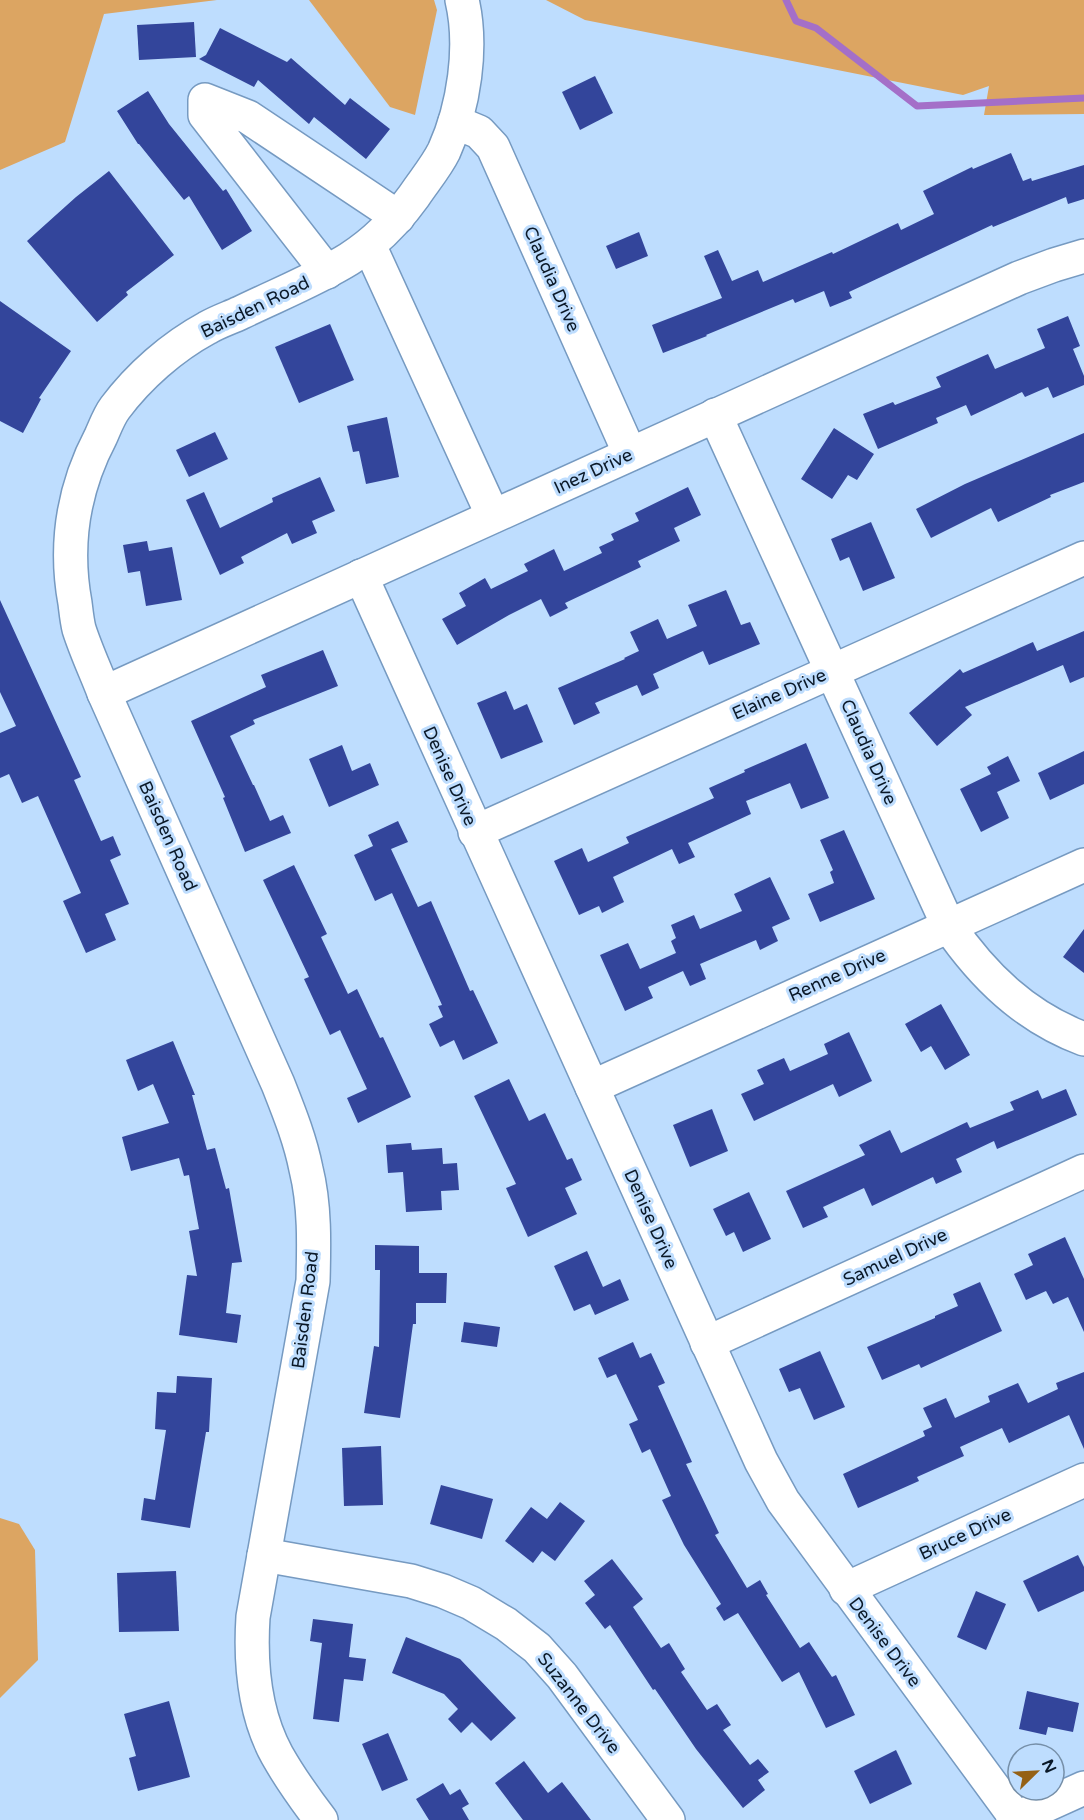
<svg xmlns="http://www.w3.org/2000/svg" width="1084" height="1820" font-family="'Varela Round',sans-serif">
  <style>
    .green { fill: #dca562 }
    .lines { fill: none; stroke-linecap: round; stroke-linejoin: round }
    .stream { stroke: #a46fc8; stroke-width: 7 }
    .building { fill: #33459b }
    .minor-casing { stroke: #769ac1; stroke-width: 36 }
    .minor { stroke: #fff; stroke-width: 33 }
    .labels { text-anchor: middle; dominant-baseline: central; stroke-width: 6; stroke-linejoin: round; paint-order: stroke }
    .street-label { font-size: 18px; fill: #0b1928; stroke: #beddfe }
  </style>
  <rect width="100%" height="100%" fill="#beddfe"/>
  <g class="green">
    <path d="M0 0H217L104 14 65 142 0 170Z"/>
    <path d="M309 0H434L437 10 415 115 390 107Z"/>
    <path d="M546 0H1084V114L984 115 989 86 963 95 585 20Z"/>
    <path d="M0 1518 19 1524 35 1550 38 1660 0 1698Z"/>
  </g>
  <g class="lines">
    <path class="stream" d="M786 0 796 21 816 28 917 106 1084 98"/>
  </g>
  <g class="building">
    <path d="M194 22 196 57 139 60 137 25Z"/>
    <path d="M220 28 287 62 291 58 345 105 350 98 390 129 366 159 314 117 309 124 258 80 254 87 199 59 206 55Z"/>
    <path d="M595 76 613 113 580 130 562 92Z"/>
    <path d="M148 91 169 124 223 191 226 189 252 231 222 250 189 196 184 200 139 144H138L117 111Z"/>
    <path d="M1011 153 1023 181 1031 178 1032 181 1084 165V199L1068 204 1066 197 993 227 992 225 849 292 852 298 830 307 824 291 795 303 793 299 706 335 707 336 663 353 652 325 722 298 704 256 718 250 732 281 758 270 763 282 832 252 833 254 898 223 901 230 934 214 923 191 972 167 973 169Z"/>
    <path d="M109 171 174 255 126 292 128 295 97 322 27 241 76 197Z"/>
    <path d="M639 232 648 256 616 269 606 246Z"/>
    <path d="M0 301 71 351 39 398 41 399 23 433 0 421Z"/>
    <path d="M1068 316 1080 346 1073 349 1084 376V385L1053 398 1048 387 1025 397 1022 392 971 416 966 405 936 418 938 423 878 449 863 414 893 402 895 405 941 387 936 377 988 354 995 369 1045 348 1037 329Z"/>
    <path d="M330 324 354 380 299 403 275 347Z"/>
    <path d="M387 417 399 477 366 484 359 451 353 452 347 426Z"/>
    <path d="M834 428 874 454 857 480 848 475 832 499 801 479Z"/>
    <path d="M215 432 228 459 189 477 176 450Z"/>
    <path d="M1084 433V482L1050 495 1051 497 998 522 991 508 931 538 916 509 965 484Z"/>
    <path d="M320 477 335 511 312 521 317 533 292 544 287 533 241 557 244 563 220 575 186 500 204 492 220 528 273 502 272 498Z"/>
    <path d="M688 487 701 515 674 528 680 541 638 561 641 567 565 603 568 608 550 617 541 599 509 615 457 645 442 619 466 606 459 593 485 578 491 589 528 571 524 564 554 549 564 571 602 553 599 547 614 540 611 534 639 521 635 513Z"/>
    <path d="M871 522 895 578 863 591 849 557 840 561 831 539Z"/>
    <path d="M147 541 149 551 172 547 182 600 146 606 140 571 128 573 123 545Z"/>
    <path d="M726 590 741 625 750 622 760 644 709 665 703 651 653 674 659 688 642 696 637 685 595 703 600 713 574 725 558 688 625 659 624 658 639 651 630 632 658 619 667 639 697 626 688 605Z"/>
    <path d="M0 600 81 777 74 780 101 841 113 836 121 855 110 860 129 904 105 914 116 940 86 953 63 901 81 893 38 796 22 803 9 774 0 778V733L16 726 0 692Z"/>
    <path d="M1084 631V677L1070 683 1063 665 965 707 972 715 937 746 909 713 960 669 963 673 1033 642 1037 651Z"/>
    <path d="M323 650 338 686 253 720 255 724 230 736 253 785H254L270 821 283 815 291 833 245 852 223 798 225 797 191 721 266 687 261 675Z"/>
    <path d="M506 691 514 710 527 704 543 742 501 759 477 703Z"/>
    <path d="M806 743 829 798 801 809 790 783 746 801 751 814 688 843 695 857 679 864 672 849 613 877 624 902 602 913 599 906 579 915 554 861 582 848 588 862 629 843 626 837 714 798 709 788 745 772 744 770Z"/>
    <path d="M342 745 352 771 370 763 379 785 329 807 309 759Z"/>
    <path d="M1084 751V784L1050 800 1038 773Z"/>
    <path d="M1008 756 1020 781 997 792 1009 818 981 832 960 789 991 774 987 767Z"/>
    <path d="M398 821 408 842 391 849 418 907 431 901 470 991 473 990 498 1043 463 1060 454 1040 440 1047 429 1024 443 1017 438 1006 442 1005 392 893 375 901 354 855 373 846 368 835Z"/>
    <path d="M844 830 875 899 820 922 808 894 834 883 830 872 833 870 820 840Z"/>
    <path d="M294 865 327 934 321 937 348 994 357 989 380 1038 383 1037 411 1097 358 1123 347 1098 367 1089 340 1030 330 1035 304 979 309 977 263 880Z"/>
    <path d="M770 877 790 919 772 927 778 941 760 950 756 940 700 964 706 979 690 986 683 971 648 987 653 998 625 1011 600 955 628 943 640 969 676 953 671 941 676 938 671 925 694 915 700 929 742 911 734 894Z"/>
    <path d="M1084 929V973L1063 957Z"/>
    <path d="M941 1004 970 1055 945 1070 931 1046 921 1052 905 1024Z"/>
    <path d="M849 1032 872 1081 839 1097 833 1084 754 1121 741 1094 764 1084 757 1070 784 1058 790 1071 828 1054 824 1044Z"/>
    <path d="M173 1041 195 1095H192L207 1150 215 1148 226 1189 229 1188 242 1262 232 1263 226 1313 241 1315 237 1343 179 1335 187 1275 197 1276 189 1231 199 1229 189 1175 184 1176 179 1158 131 1171 122 1137 169 1123 153 1084 138 1091 126 1060Z"/>
    <path d="M509 1079 529 1121 545 1113 567 1160 572 1158 582 1180 565 1188 577 1214 528 1237 506 1188 516 1184 474 1096Z"/>
    <path d="M1066 1089 1077 1115 997 1149 994 1141 956 1159 962 1172 936 1184 933 1177 872 1206 864 1188 823 1207 828 1217 803 1228 786 1191 865 1155 859 1145 890 1130 901 1153 967 1122 970 1128 1014 1110 1010 1102 1038 1090 1042 1099Z"/>
    <path d="M712 1109 728 1151 690 1167 673 1125Z"/>
    <path d="M411 1143 412 1150 442 1148 443 1164 457 1163 459 1190 441 1191 442 1210 406 1212 403 1172 388 1173 386 1145Z"/>
    <path d="M749 1192 771 1239 743 1252 734 1232 726 1236 713 1209Z"/>
    <path d="M1065 1237 1084 1279V1332L1068 1297 1053 1304 1046 1291 1026 1300 1014 1274 1033 1265 1028 1254Z"/>
    <path d="M375 1245 419 1246V1273H447L446 1303H416V1324H413L400 1418 364 1413 374 1346 379 1347 380 1270H375Z"/>
    <path d="M587 1251 603 1287 620 1279 629 1300 595 1315 590 1304 574 1311 554 1266Z"/>
    <path d="M980 1282 1002 1331 921 1368 919 1364 882 1380 867 1347 935 1318V1316L958 1306 953 1294Z"/>
    <path d="M464 1322 500 1327 497 1347 461 1342Z"/>
    <path d="M633 1342 640 1358 651 1353 665 1383 658 1386 692 1462 686 1464 719 1533 715 1535 747 1588 760 1580 768 1594 766 1595 800 1648 809 1642 832 1677 836 1675 855 1715 826 1728 799 1672 782 1682 738 1613 724 1621 716 1608 721 1604 684 1545 662 1500 671 1496 650 1449 642 1453 629 1424 638 1420 616 1374 607 1378 598 1358Z"/>
    <path d="M820 1351 845 1407 814 1420 800 1388 789 1392 779 1369Z"/>
    <path d="M1084 1372V1449L1069 1415 1009 1443 1002 1428 960 1447 964 1456 917 1477 919 1481 858 1508 843 1474 925 1436 923 1431 932 1427 923 1408 946 1398 955 1418 990 1402 988 1396 1018 1383 1028 1403 1058 1389 1056 1383Z"/>
    <path d="M177 1376 212 1378 209 1432H206L190 1528 141 1520 144 1498 155 1500 166 1430 155 1429 157 1392 176 1393Z"/>
    <path d="M381 1446 383 1505 344 1506 342 1448Z"/>
    <path d="M441 1485 493 1499 482 1539 430 1524Z"/>
    <path d="M560 1502 585 1521 555 1561 542 1551 533 1563 505 1541 531 1507 547 1519Z"/>
    <path d="M1078 1555 1084 1567V1591L1038 1612 1023 1581Z"/>
    <path d="M612 1559 643 1599 633 1607 661 1648 669 1643 685 1669 681 1672 707 1710 717 1704 731 1725 723 1730 750 1765 758 1759 769 1772 758 1780 765 1790 743 1808 696 1749 655 1689 653 1690 610 1625 605 1629 585 1603 595 1595 584 1581Z"/>
    <path d="M176 1571 179 1631 119 1632 117 1573Z"/>
    <path d="M976 1591 1006 1604 986 1650 957 1637Z"/>
    <path d="M313 1619 353 1624 349 1657 366 1659 363 1681 344 1679 339 1722 313 1719 322 1643 310 1641Z"/>
    <path d="M406 1637 460 1659 516 1718 491 1741 472 1722 461 1733 448 1719 458 1709 444 1694 392 1673Z"/>
    <path d="M1027 1691 1079 1703 1073 1732 1048 1727 1046 1735 1019 1729Z"/>
    <path d="M169 1701 190 1777 138 1791 129 1758 136 1756 124 1714Z"/>
    <path d="M388 1733 408 1780 382 1791 362 1744Z"/>
    <path d="M896 1750 912 1784 870 1804 854 1771Z"/>
    <path d="M524 1761 548 1793 562 1782 591 1820H523L495 1783Z"/>
    <path d="M443 1783 450 1795 460 1789 469 1804 462 1808 469 1820H429L416 1799Z"/>
  </g>
  <g class="lines">
    <defs>
      <g id="minor">
        <path d="M455 122 479 132 493 147 630 454"/>
        <path d="M369 245 493 516"/>
        <path d="M327 272 205 115V100L248 117 398 217"/>
        <path d="M715 415 948 925C983 976 1025 1017 1084 1039"/>
        <path d="M361 576 761 1461 783 1501 1016 1818"/>
        <path d="M104 693 1019 278 1054 265 1084 256"/>
        <path d="M475 832 1084 558"/>
        <path d="M592 1087 1084 865"/>
        <path d="M707 1343 1084 1171"/>
        <path d="M264 1555 411 1581 443 1591 471 1603 506 1624 537 1648 562 1676 668 1820"/>
        <path d="M846 1589 1084 1480"/>
        <path d="M321 1820C305 1799 290 1778 277 1755 254 1713 250 1664 253 1617L313 1281C314 1244 315 1205 306 1169 300 1139 289 1112 278 1084L104 693C96 672 86 651 79 629 77 621 76 611 75 603 64 543 73 489 101 436 105 427 109 416 115 408 139 376 172 347 207 328 217 322 229 318 240 313 277 295 315 280 349 259 376 242 396 221 414 196 424 181 436 167 444 151 464 107 473 47 462 0"/>
        <path d="M1013 1820 1084 1788"/>
      </g>
    </defs>
    <use href="#minor" class="minor-casing"/>
    <use href="#minor" class="minor"/>
  </g>
  <g class="labels">
    <g class="street-label">
      <text transform="translate(552 279) rotate(66)">Claudia Drive</text>
      <text transform="translate(255 307) rotate(-26)">Baisden Road</text>
      <text transform="translate(593 471) rotate(-25)">Inez Drive</text>
      <text transform="translate(779 694) rotate(-24)">Elaine Drive</text>
      <text transform="translate(869 752) rotate(66)">Claudia Drive</text>
      <text transform="translate(450 776) rotate(66)">Denise Drive</text>
      <text transform="translate(168 836) rotate(66)">Baisden Road</text>
      <text transform="translate(837 975) rotate(-24)">Renne Drive</text>
      <text transform="translate(651 1219) rotate(66)">Denise Drive</text>
      <text transform="translate(895 1257) rotate(-25)">Samuel Drive</text>
      <text transform="translate(305 1310) rotate(-83)">Baisden Road</text>
      <text transform="translate(965 1534) rotate(-25)">Bruce Drive</text>
      <text transform="translate(885 1642) rotate(53)">Denise Drive</text>
      <text transform="translate(579 1703) rotate(52)">Suzanne Drive</text>
    </g>
  </g>
  <g transform="translate(1036 1772) rotate(66)"><circle r="28" fill="#beddfe" stroke="#768fa8" stroke-width="1.5"/>
  <path d="M0-4.5L10 22L0 15L-10 22Z" fill="#956115"/>
  <text y="-9" font-size="16" font-weight="bold" text-anchor="middle" fill="#0b1928">N</text>
  </g>
</svg>
